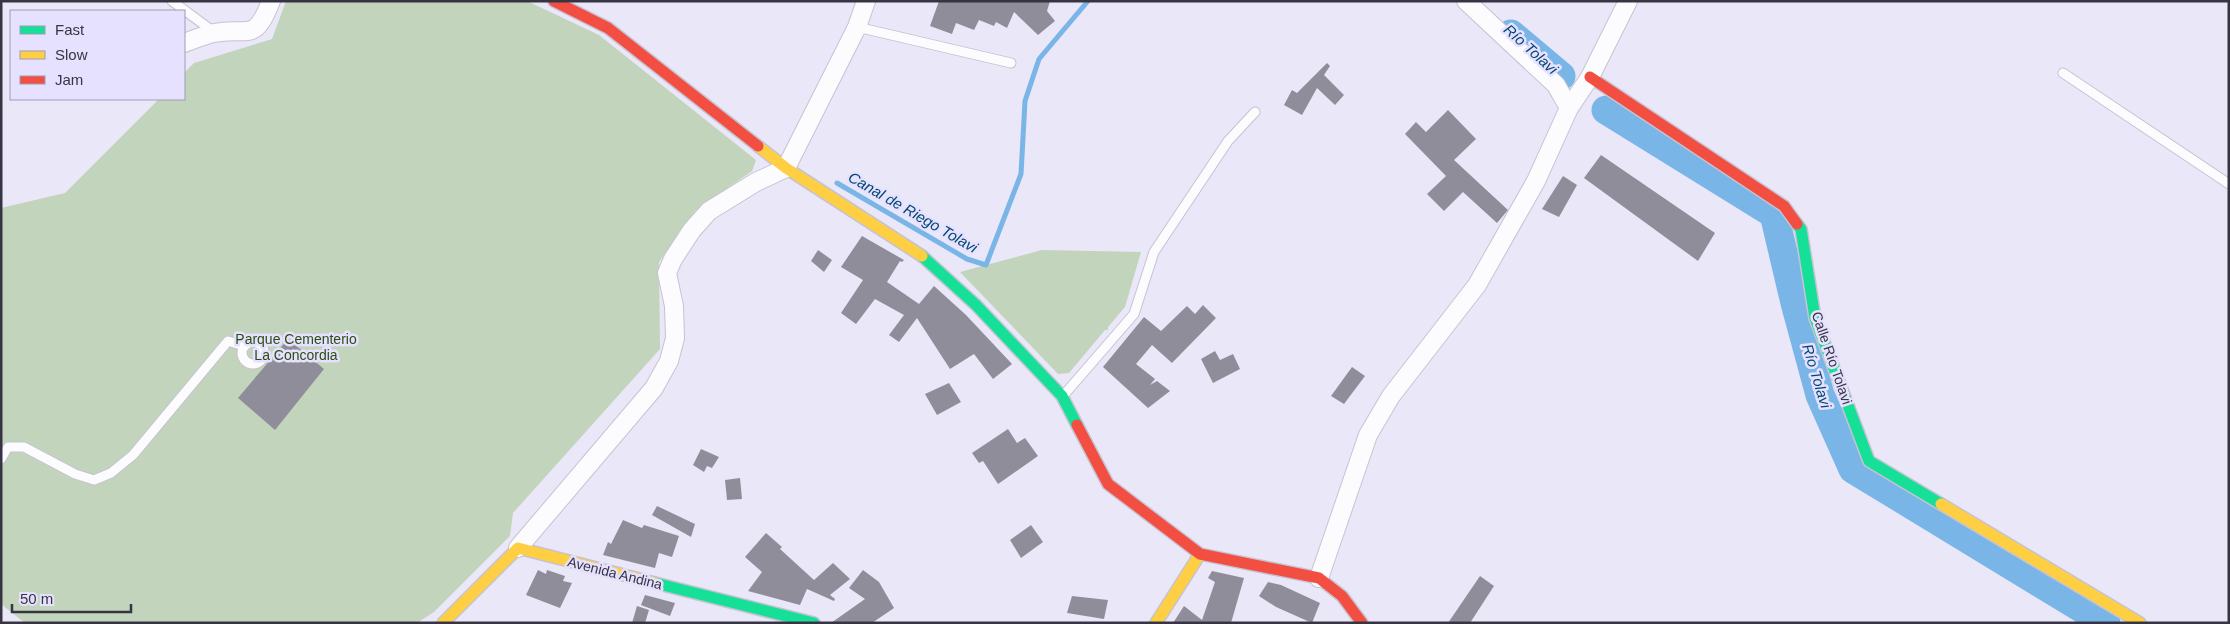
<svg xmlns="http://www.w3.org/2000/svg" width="2230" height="624" font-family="Helvetica,sans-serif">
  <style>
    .green { fill: #c2d4bc }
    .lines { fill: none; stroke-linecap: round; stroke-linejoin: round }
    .stream { stroke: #7ab5e7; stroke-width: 5 }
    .river { stroke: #7ab5e7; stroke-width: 29 }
    .building { fill: #908d9b }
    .lane-casing { stroke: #c6c3d2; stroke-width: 11 }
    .street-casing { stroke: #c6c3d2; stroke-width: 20 }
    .fast-casing { stroke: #c6c3d2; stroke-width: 14 }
    .slow-casing { stroke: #c6c3d2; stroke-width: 14 }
    .jam-casing { stroke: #c6c3d2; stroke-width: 14 }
    .lane { stroke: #fcfbfe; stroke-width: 9 }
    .street { stroke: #fcfbfe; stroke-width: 18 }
    .fast { stroke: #16e098; stroke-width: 11 }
    .slow { stroke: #ffcf43; stroke-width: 11 }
    .jam { stroke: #f24e42; stroke-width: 11 }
    .labels { text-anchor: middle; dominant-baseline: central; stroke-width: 5; stroke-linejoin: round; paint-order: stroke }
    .park-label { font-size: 14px; fill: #2c4d11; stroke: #e5e1fe }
    .street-label { font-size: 14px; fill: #373543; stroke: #e5e1fe }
    .water-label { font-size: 15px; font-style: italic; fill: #034772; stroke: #e5e1fe }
  </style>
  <rect width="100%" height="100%" fill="#eae7f8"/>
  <g class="green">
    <path d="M286 1H527L599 35 756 160 752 171 696 210 659 262 660 349 513 513 510 536 434 612 417 623H25L1 604V208L65 193 159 99H184V73L194 63 272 39Z"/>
    <path d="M1042 250 1141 252 1125 307 1108 327V330H1105L1069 373 1058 374 960 272Z"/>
  </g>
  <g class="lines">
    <path class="stream" d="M837 183 967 259 986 265 1021 174 1025 101 1039 59 1088 1"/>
    <g class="river">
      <path d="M1511 34 1561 76"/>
      <path d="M1606 110 1774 214 1795 303 1820 395 1853 469 2106 623"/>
    </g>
  </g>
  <g class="building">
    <path d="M939 1H1050L1047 11 1055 21 1038 35 1014 12 1007 28 996 22 994 26 979 20 974 30 956 23 952 34 930 26Z"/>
    <path d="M1327 63 1330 66 1324 75 1344 95 1335 105 1317 88 1302 115 1284 105 1292 90 1297 93Z"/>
    <path d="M1448 110 1476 139 1454 160 1508 210 1497 223 1463 192 1444 211 1427 194 1446 176 1405 134 1416 122 1426 132Z"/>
    <path d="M1601 155 1715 233 1698 261 1584 178Z"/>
    <path d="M1563 176 1577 185 1559 217 1542 209Z"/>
    <path d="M862 236 904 260 902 262 900 261 887 282 919 304 934 286 966 315 1012 364 993 379 974 354 950 369 917 318 899 342 889 335 904 315 875 299 856 324 841 313 863 280 841 267Z"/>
    <path d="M818 250 832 260 824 272 811 261Z"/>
    <path d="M1203 305 1216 318 1172 363 1152 345 1136 364 1155 379 1150 385 1157 381 1170 391 1148 408 1103 367 1144 317 1161 331 1187 306 1195 314Z"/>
    <path d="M288 339 324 369 275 430 238 398Z"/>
    <path d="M1215 351 1220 360 1233 354 1240 369 1213 383 1201 359Z"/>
    <path d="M1352 367 1365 376 1344 404 1331 396Z"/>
    <path d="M949 383 961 402 937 415 925 394Z"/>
    <path d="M1008 429 1017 443 1025 438 1038 456 998 484 983 461 979 463 972 453Z"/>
    <path d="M701 449 719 457 712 468 707 466 704 472 693 465Z"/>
    <path d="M740 478 742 499 727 500 725 480Z"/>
    <path d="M657 506 695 524 691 537 652 515Z"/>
    <path d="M623 520 642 528 644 525 679 536 672 557 659 553 655 568 603 555 608 542 611 544Z"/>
    <path d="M1031 525 1043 542 1021 558 1010 540Z"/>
    <path d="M766 533 782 547 780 549 814 580 833 563 850 579 830 595 835 599 834 601 807 589 800 605 748 591 762 572 745 557Z"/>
    <path d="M538 570 546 574 547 570 565 576 563 581 572 583 560 608 526 595Z"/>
    <path d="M863 570 879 582 894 608 872 623H831L865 599 849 588Z"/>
    <path d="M1212 571 1244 578 1231 623H1173L1184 606 1202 620 1215 582 1208 578Z"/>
    <path d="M1480 576 1494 586 1470 623H1448Z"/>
    <path d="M1268 582 1281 585 1320 603 1312 623 1276 607 1259 596Z"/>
    <path d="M645 595 675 603 670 616 641 605Z"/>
    <path d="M1072 596 1108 600 1104 619 1067 613Z"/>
    <path d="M637 606 649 610 645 623H632Z"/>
  </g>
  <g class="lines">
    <defs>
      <g id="lane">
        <path d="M172 1 214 32"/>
        <path d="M857 27 1011 63"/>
        <path d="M2063 73 2229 184"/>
        <circle cx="253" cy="353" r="11"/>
        <path d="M1063 396 1134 314 1154 252 1228 141 1255 112"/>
        <path d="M1 459 8 447H24L75 474 94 480 111 473 133 455 228 341 244 346"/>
      </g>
      <g id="street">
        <path d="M1466 1 1556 85 1569 108"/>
        <path d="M184 43C193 40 204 35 214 33 248 26 254 45 271 1"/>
        <path d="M518 548 654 388 669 361 675 338 674 306 667 273 673 259 692 230 709 211 756 182 786 168 857 27 866 1"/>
        <path d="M1319 578 1368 435 1391 396 1477 285 1536 181 1569 108 1590 77 1628 1"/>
      </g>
      <g id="fast">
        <path d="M1797 224 1801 229 1815 318 1869 461 1941 504"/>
        <path d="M922 256 976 305 1062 396 1077 425"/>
        <path d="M655 583 814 623"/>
      </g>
      <g id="slow">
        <path d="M758 146 786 168 922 256"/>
        <path d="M1941 504 2140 623"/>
        <path d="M443 623 518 548 655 583"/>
        <path d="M1156 623 1200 554"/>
      </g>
      <g id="jam">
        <path d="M554 1 608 28 758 146"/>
        <path d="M1590 77 1784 206 1797 224"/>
        <path d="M1077 425 1108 484 1200 554 1319 578 1342 596 1362 623"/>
      </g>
    </defs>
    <use href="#lane" class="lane-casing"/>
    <use href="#street" class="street-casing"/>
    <use href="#fast" class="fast-casing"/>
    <use href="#slow" class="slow-casing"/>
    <use href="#jam" class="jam-casing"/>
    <use href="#lane" class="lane"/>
    <use href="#street" class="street"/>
    <use href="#fast" class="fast"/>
    <use href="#slow" class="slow"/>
    <use href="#jam" class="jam"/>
  </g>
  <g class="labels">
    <g class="park-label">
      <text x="296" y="339">Parque Cementerio<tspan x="296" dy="16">La Concordia</tspan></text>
    </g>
    <g class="street-label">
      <text transform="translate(1832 358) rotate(71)">Calle Río Tolavi</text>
      <text transform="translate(615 573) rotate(14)">Avenida Andina</text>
    </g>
    <g class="water-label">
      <text transform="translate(1531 49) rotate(42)">Río Tolavi</text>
      <text transform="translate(913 212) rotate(30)">Canal de Riego Tolavi</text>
      <text transform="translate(1817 376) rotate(73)">Río Tolavi</text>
    </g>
  </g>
  <rect width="2230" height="624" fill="none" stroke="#373543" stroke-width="5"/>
  <rect x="10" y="10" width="175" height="90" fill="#e5e1fe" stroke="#9f9cb3"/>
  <rect x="20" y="26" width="25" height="8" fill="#16e098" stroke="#9f9cb3"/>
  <text x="55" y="35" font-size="15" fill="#373543">Fast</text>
  <rect x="20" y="51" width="25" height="8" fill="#ffcf43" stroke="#9f9cb3"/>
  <text x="55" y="60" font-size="15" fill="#373543">Slow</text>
  <rect x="20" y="76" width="25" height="8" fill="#f24e42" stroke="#9f9cb3"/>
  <text x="55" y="85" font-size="15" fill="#373543">Jam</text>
  <path d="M12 604v8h119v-8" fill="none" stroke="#373543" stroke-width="2.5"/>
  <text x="20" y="604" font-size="15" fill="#373543" stroke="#e5e1fe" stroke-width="4" paint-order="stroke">50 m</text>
</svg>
